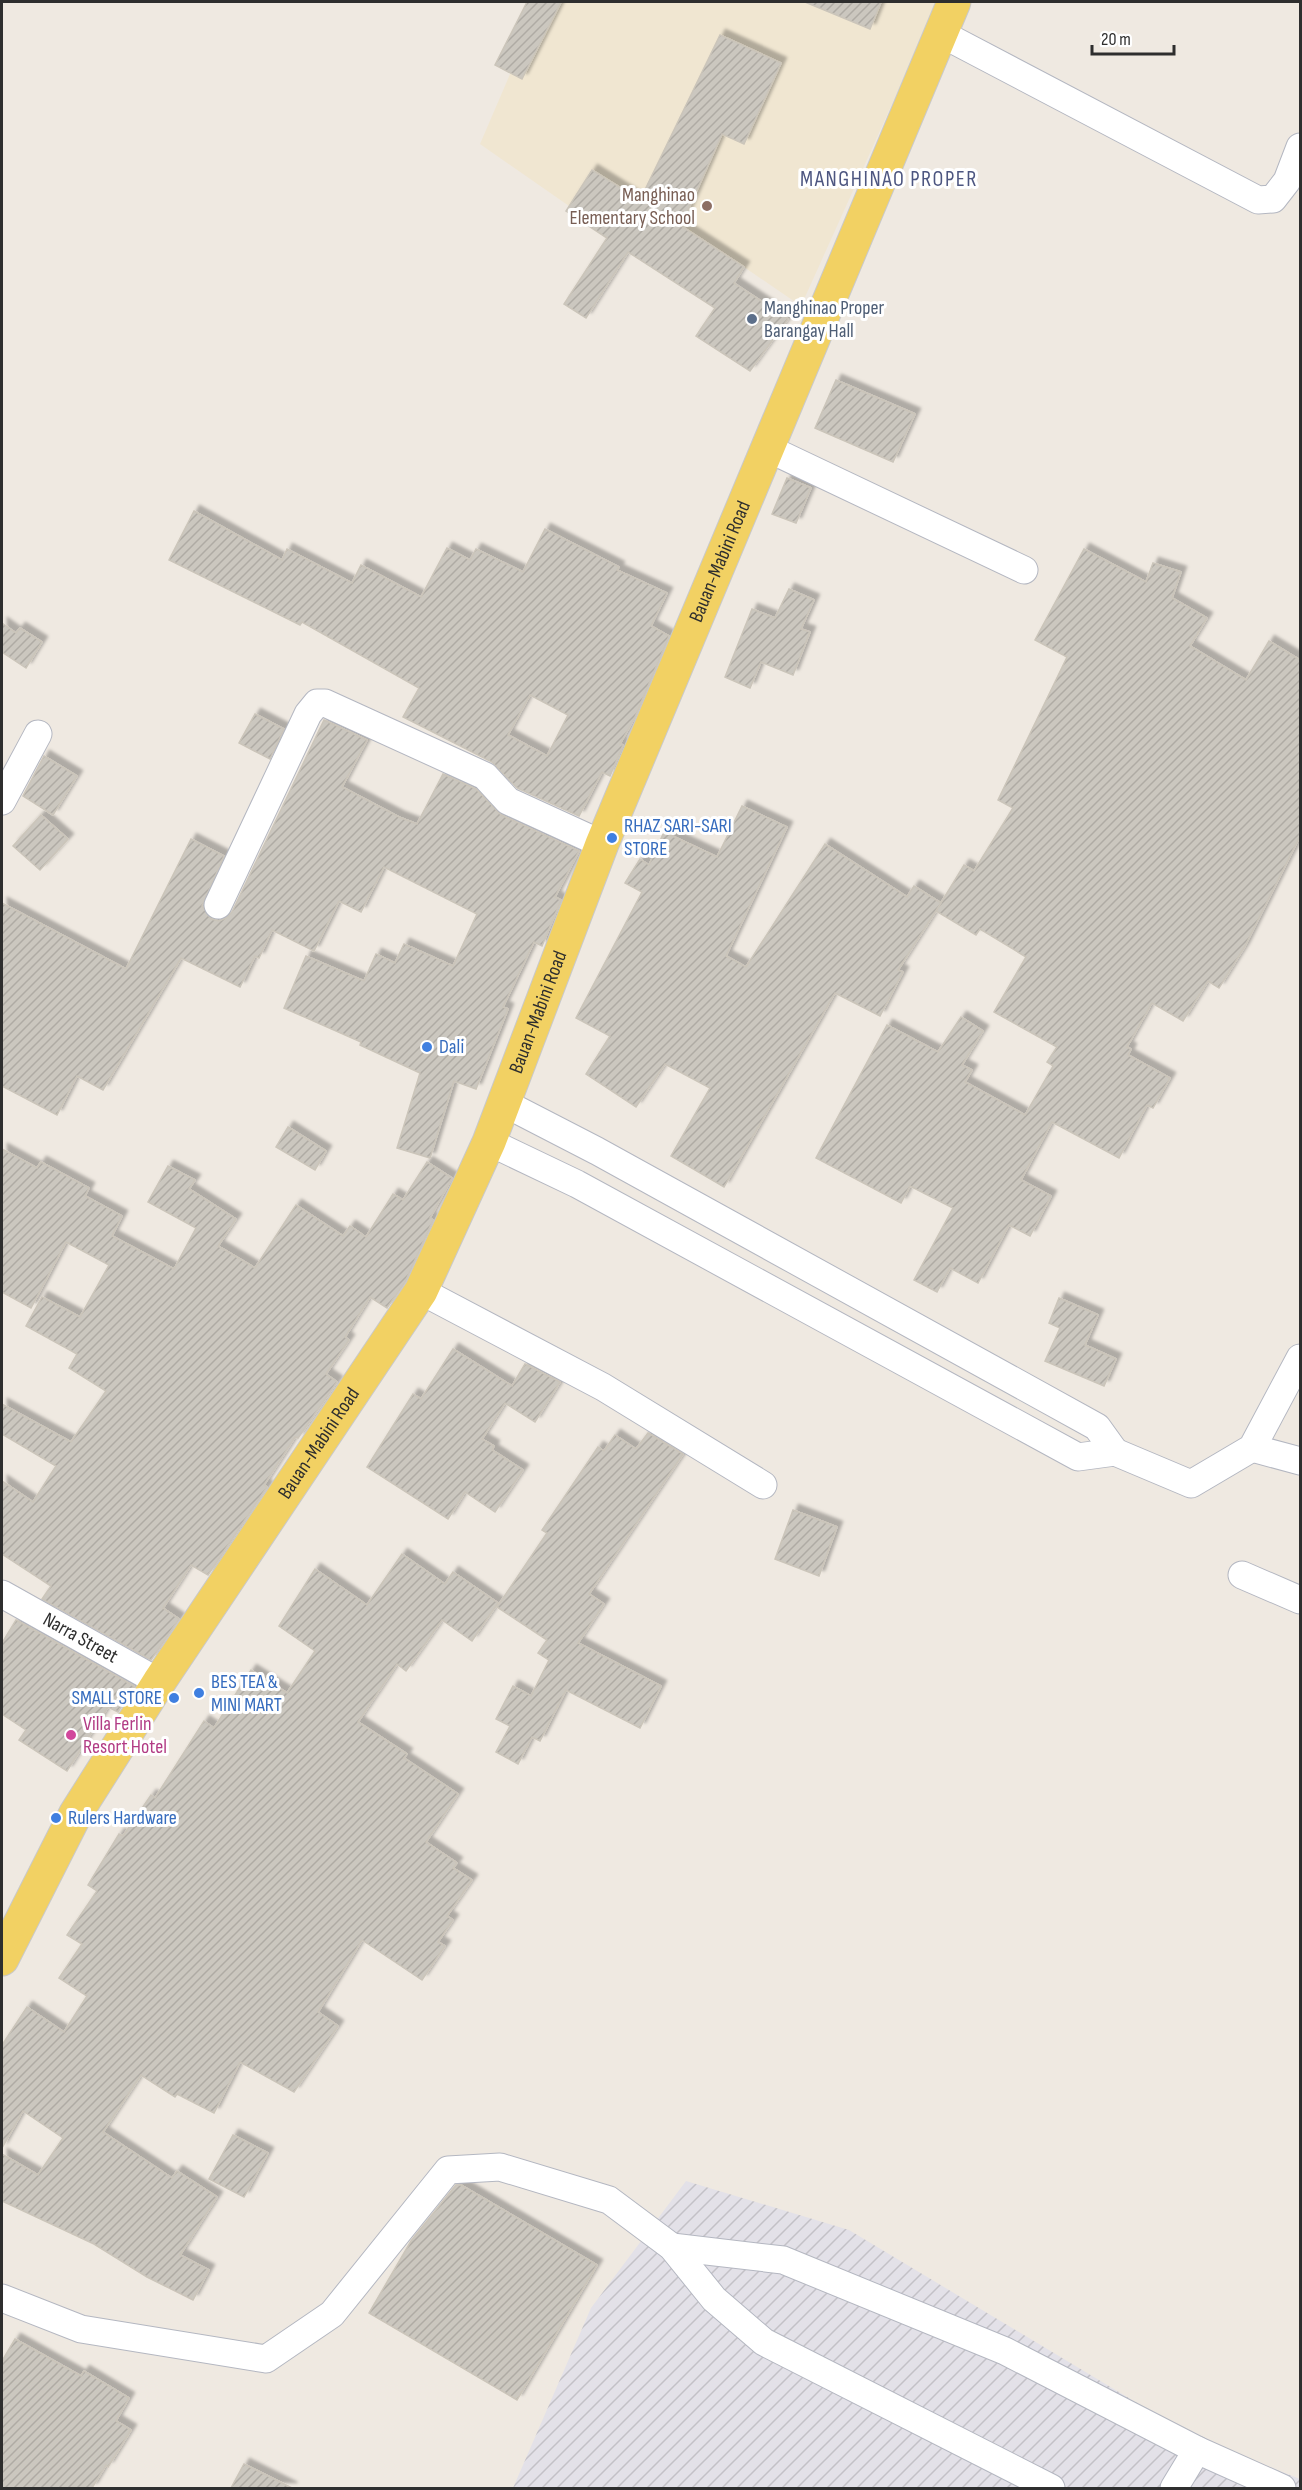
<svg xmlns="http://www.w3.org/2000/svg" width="1302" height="2490" font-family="'Sofia Sans Condensed',sans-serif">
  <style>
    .industrial { fill: url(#industrial-furrows) }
    .education { fill: #f0e6d1 }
    .building { fill: url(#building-hatch); stroke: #cbc5ba; stroke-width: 1.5; fill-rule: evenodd; filter: url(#shadow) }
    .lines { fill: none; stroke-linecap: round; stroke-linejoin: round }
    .minor-casing { stroke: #b4b7c1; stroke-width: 29 }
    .major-casing { stroke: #c9c9c9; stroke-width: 35 }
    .minor { stroke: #fff; stroke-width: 27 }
    .major { stroke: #f2d163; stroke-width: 33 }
    .education-dot { fill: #8d6e63; stroke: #fff; stroke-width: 2 }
    .service-dot { fill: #5c6f8a; stroke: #fff; stroke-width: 2 }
    .shop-dot { fill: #3f7fe0; stroke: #fff; stroke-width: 2 }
    .hotel-dot { fill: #d1479c; stroke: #fff; stroke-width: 2 }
    .labels { text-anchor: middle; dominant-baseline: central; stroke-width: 6; stroke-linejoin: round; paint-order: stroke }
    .education-label { font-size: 20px; fill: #785e54; stroke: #fff; text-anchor: end }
    .service-label { font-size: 20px; fill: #4e5e75; stroke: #fff; text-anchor: start }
    .street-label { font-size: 20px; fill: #2e2e2e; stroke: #fff }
    .shop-label { font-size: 20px; fill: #366cbe; stroke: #fff; text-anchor: start }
    .hotel-label { font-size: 20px; fill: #b23c85; stroke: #fff; text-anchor: start }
    .quarter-label { font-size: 22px; letter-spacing: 1.5px; fill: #4d5680; stroke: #fff }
  </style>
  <defs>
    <pattern id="industrial-furrows" width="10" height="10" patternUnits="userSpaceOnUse" patternTransform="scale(1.5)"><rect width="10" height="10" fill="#e3e1e8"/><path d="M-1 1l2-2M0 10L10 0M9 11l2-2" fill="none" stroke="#c3c1c7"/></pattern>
    <pattern id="building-hatch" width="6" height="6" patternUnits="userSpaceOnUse" patternTransform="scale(1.5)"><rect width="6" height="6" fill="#cbc7bf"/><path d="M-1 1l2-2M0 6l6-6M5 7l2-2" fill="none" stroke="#afaba4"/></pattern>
    <filter id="shadow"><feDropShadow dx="5.5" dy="-5.5" stdDeviation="1.5" flood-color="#0004"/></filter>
  </defs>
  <rect width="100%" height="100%" fill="#efe9e1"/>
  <path class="industrial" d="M686 2181 849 2230 1197 2439 1300 2479V2488H513L591 2308Z"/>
  <path class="education" d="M541 2H938L801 306 744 267 717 309 480 144Z"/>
  <g class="building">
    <path d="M527 2H561L522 79 495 65Z"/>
    <path d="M805 2H881L870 29Z"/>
    <path d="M720 35 781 63 744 144 722 134 681 226 744 267 734 283 788 319 750 371 696 336 715 308 628 252 586 318 564 304 607 238 566 211 592 170 640 200Z"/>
    <path d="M836 380 915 414 893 462 815 428Z"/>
    <path d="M787 478 811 488 796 523 772 514Z"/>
    <path d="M194 511 282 560 287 549 352 583 361 565 421 597 447 548 470 560 476 549 523 572 545 529 619 567 617 570 667 593 651 626 669 636 635 717 620 744 623 745 610 776 602 772 579 816 517 788 492 762 403 717 419 688 302 622 300 625 169 560ZM530 695 568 715 547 756 508 735Z"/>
    <path d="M1084 549 1146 582 1153 563 1181 572 1172 598 1207 618 1190 646 1246 680 1269 641 1300 660V836L1244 948 1219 988 1208 981 1183 1021 1152 1003 1127 1047 1131 1049 1128 1055 1170 1078 1153 1108 1147 1105 1119 1158 1052 1122 1021 1180 1051 1196 1030 1236 1009 1225 978 1283 950 1268 937 1292 914 1280 953 1208 910 1186 901 1203 816 1158 887 1025 938 1052 961 1017 983 1031 962 1065 972 1070 965 1082 1025 1115 1053 1066 1047 1062 1057 1047 994 1012 1026 957 980 929 976 935 936 911 964 865 974 871 1013 808 998 800 1067 657 1035 640Z"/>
    <path d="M789 589 814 600 801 629 810 632 793 675 761 662 750 688 725 677 752 609 775 618Z"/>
    <path d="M2 623 16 633 20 628 42 642 26 668 2 652Z"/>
    <path d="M255 714 284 729 270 759 239 743Z"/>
    <path d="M324 720 367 740 342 787 399 817 417 824 443 774 476 789 501 815 579 851 555 897 561 900 542 946 534 942 503 1007 508 1009 476 1089 454 1081 430 1158 397 1148 420 1073 360 1045 361 1042 284 1008 306 956 364 981 376 954 395 963 404 944 453 966 477 914 384 867 361 912 339 901 314 951 272 930 259 958 255 956 240 987 181 958 103 1090 77 1076 57 1115 2 1086V903L126 969 191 839 224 856 202 906 211 919 219 921 226 918 232 912Z"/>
    <path d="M44 756 77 776 53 815 23 796Z"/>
    <path d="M742 806 787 827 726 956 746 967 825 844 907 897 914 886 941 903 898 970 903 972 880 1016 835 993 724 1187 671 1156 710 1088 665 1064 636 1107 586 1074 610 1036 576 1018 642 892 625 883 640 859 649 865 664 832 717 857Z"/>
    <path d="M41 815 68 839 40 870 13 846Z"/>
    <path d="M288 1127 326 1151 315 1170 276 1147Z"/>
    <path d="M2 1149 37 1168 41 1162 89 1188 85 1196 122 1216 112 1236 174 1269 196 1228 148 1202 168 1166 195 1180 189 1189 236 1219 218 1246 255 1268 296 1205 343 1236 350 1226 366 1237 393 1194 403 1200 427 1162 452 1178 430 1218 433 1220 405 1282 387 1308 370 1297 345 1337 349 1340 326 1374 337 1382 298 1438 295 1437 264 1485 267 1487 208 1575 191 1565 163 1608 179 1619 151 1660 42 1599 51 1586 2 1554V1481L33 1502 56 1466 2 1434V1404L71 1442 106 1391 69 1368 77 1354 26 1326 42 1297 80 1317 109 1265 66 1242 31 1308 2 1292Z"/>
    <path d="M1059 1298 1098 1315 1085 1345 1116 1359 1104 1386 1045 1361 1060 1328 1049 1323Z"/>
    <path d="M453 1349 512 1386 525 1364 560 1382 535 1422 505 1403 482 1439 494 1446 492 1450 523 1470 495 1512 465 1492 448 1519 367 1467 413 1394 421 1399Z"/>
    <path d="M648 1433 683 1454 589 1594 604 1604 578 1643 661 1686 640 1728 566 1690 540 1741 532 1737 518 1764 496 1752 510 1726 496 1719 513 1686 531 1696 549 1660 538 1653 547 1640 497 1607 547 1533 542 1530 598 1447 604 1451 615 1435 636 1449Z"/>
    <path d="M793 1510 837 1527 819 1576 775 1559Z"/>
    <path d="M402 1554 445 1584 453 1572 498 1603 472 1641 442 1620 406 1671 397 1664 358 1722 407 1754 404 1758 458 1794 426 1842 457 1863 453 1868 472 1880 447 1916 453 1920 438 1942 445 1946 422 1980 362 1940 318 2012 338 2026 294 2092 240 2062 214 2113 177 2094 175 2097 141 2075 103 2132 172 2178 177 2171 217 2197 180 2255 209 2270 193 2300 147 2277 94 2244 2 2201V2154L38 2175 63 2138 23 2111 2 2148V2045L27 2007 64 2032 87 1996 59 1978 82 1944 67 1935 97 1891 88 1885 119 1834 123 1836 151 1795 155 1798 204 1721 214 1728 251 1670 287 1693 315 1651 279 1626 315 1569 367 1605Z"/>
    <path d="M16 1620 134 1686 118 1712 108 1707 67 1771 19 1740 26 1730 2 1714V1643Z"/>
    <path d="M233 2135 268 2153 244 2197 209 2179Z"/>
    <path d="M456 2185H461L597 2265 517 2400 369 2313 411 2241Z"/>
    <path d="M15 2339 81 2376 84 2371 129 2398 116 2421 131 2430 108 2467 106 2465 92 2488H2V2361Z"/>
    <path d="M244 2464 292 2488H231Z"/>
  </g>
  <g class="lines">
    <defs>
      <g id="minor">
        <path d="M940 33 1258 200 1273 199 1287 181 1300 147"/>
        <path d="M767 448 1024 570"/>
        <path d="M2 801 38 734"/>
        <path d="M218 905 308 714 317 703H325L485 776 508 801 602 844"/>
        <path d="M504 1103 597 1151 1097 1427 1115 1452"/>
        <path d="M489 1142 577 1184 1078 1457 1115 1452 1191 1484 1252 1448 1300 1358"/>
        <path d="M421 1291 603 1387 763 1485"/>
        <path d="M1252 1448 1300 1461"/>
        <path d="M1242 1575 1300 1600"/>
        <path id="s1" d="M2 1594 159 1682"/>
        <path d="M672 2247 783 2260 1005 2351 1197 2450 1282 2488"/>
        <path d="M2 2298 81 2329 266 2359 332 2314 448 2170 500 2167 609 2200 672 2247 714 2299 764 2342 1051 2488"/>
        <path d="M1174 2488 1197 2450"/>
      </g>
      <g id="major">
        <path id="s2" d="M2 1959 76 1813 159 1682 421 1291 489 1142 602 844 954 2"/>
      </g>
    </defs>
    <use href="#minor" class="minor-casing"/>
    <use href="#major" class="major-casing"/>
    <use href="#minor" class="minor"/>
    <use href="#major" class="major"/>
  </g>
  <circle class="education-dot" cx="707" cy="206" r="6"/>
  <circle class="service-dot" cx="752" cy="319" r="6"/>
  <g class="shop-dot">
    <circle cx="612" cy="838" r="6"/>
    <circle cx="427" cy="1047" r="6"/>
    <circle cx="199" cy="1693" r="6"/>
    <circle cx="174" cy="1698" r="6"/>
    <circle cx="56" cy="1818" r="6"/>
  </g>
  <circle class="hotel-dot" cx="71" cy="1735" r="6"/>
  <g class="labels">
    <g class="education-label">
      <text x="695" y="195">Manghinao<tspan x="695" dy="23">Elementary School</tspan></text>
    </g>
    <g class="service-label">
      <text x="764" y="308">Manghinao Proper<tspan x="764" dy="23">Barangay Hall</tspan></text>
    </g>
    <g class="street-label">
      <text stroke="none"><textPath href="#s2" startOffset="1578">Bauan-Mabini Road</textPath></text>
      <text stroke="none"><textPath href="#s2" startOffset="1092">Bauan-Mabini Road</textPath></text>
      <text stroke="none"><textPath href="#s2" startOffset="606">Bauan-Mabini Road</textPath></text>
      <text stroke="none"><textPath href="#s1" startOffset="90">Narra Street</textPath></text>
    </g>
    <g class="shop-label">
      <text x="624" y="826">RHAZ SARI-SARI<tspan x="624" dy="23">STORE</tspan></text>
      <text x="439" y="1047">Dali</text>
      <text x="211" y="1682">BES TEA &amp;<tspan x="211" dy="23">MINI MART</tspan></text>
      <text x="162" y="1698" text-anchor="end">SMALL STORE</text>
      <text x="68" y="1818">Rulers Hardware</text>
    </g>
    <g class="hotel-label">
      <text x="83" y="1724">Villa Ferlin<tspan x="83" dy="23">Resort Hotel</tspan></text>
    </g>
    <g class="quarter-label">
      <text x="889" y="179">MANGHINAO PROPER</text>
    </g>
  </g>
  <rect width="1302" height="2490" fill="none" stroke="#2e2e2e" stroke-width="6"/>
  <path d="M1092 45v9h82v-9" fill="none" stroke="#2e2e2e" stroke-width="3"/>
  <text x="1101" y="45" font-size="18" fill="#2e2e2e" stroke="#ffffff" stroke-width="4.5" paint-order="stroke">20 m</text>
</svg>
